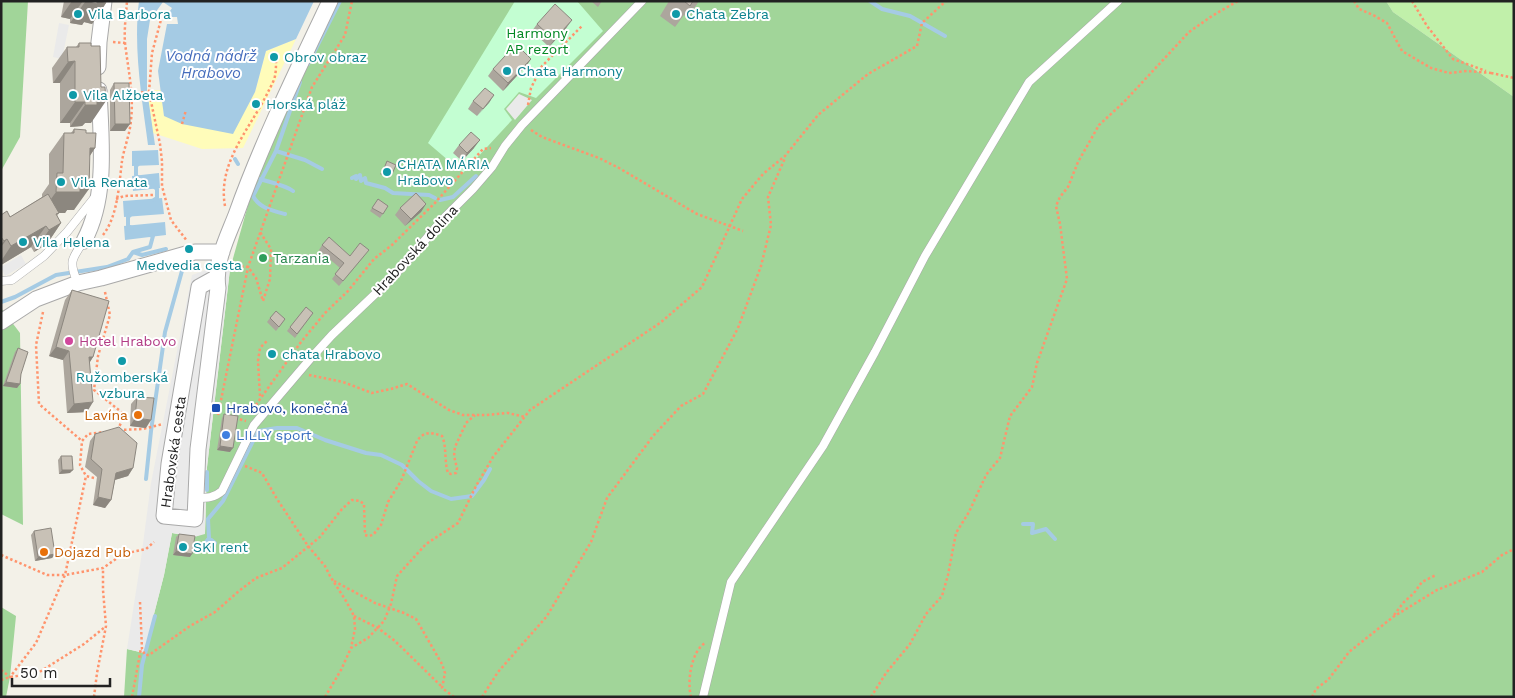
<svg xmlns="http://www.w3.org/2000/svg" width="1515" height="698" viewBox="0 0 1515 698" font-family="'Work Sans',sans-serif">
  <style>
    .grass { fill: #c1f0aa }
    .forest { fill: #a1d599 }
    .sand { fill: #fffcba }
    .park { fill: #c3fed2 }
    .parking { fill: #eaeaea }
    .water { fill: #a5cbe4 }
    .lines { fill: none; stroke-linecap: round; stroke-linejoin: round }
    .stream { stroke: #a5cbe4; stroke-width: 4 }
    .lane-casing { stroke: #a9a9a9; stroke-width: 9 }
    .street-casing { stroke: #a9a9a9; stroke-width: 17 }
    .path { stroke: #ff946d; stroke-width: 2.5; stroke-dasharray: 2.5 2.5; stroke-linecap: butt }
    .lane { stroke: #fff; stroke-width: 8 }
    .street { stroke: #fff; stroke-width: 15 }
    .wall { fill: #aca69d }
    .shaded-wall { fill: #8c877f }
    .building { fill: #c8c1b6; stroke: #8c877f }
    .culture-dot { fill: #0f9aa8; stroke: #fff; stroke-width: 2 }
    .leisure-dot { fill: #2e9e5b; stroke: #fff; stroke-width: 2 }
    .hotel-dot { fill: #d1479c; stroke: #fff; stroke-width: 2 }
    .transit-dot { fill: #1a4fb4; stroke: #fff; stroke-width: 2 }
    .food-dot { fill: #e8710a; stroke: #fff; stroke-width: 2 }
    .shop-dot { fill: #3f7fe0; stroke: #fff; stroke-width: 2 }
    .labels { text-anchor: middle; stroke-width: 4; stroke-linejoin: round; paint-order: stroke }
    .culture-label { font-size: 14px; fill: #0d838f; stroke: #fff; text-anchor: start }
    .park-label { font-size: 14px; fill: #028823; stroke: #fff }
    .street-label { font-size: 14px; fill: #222; stroke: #fff }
    .leisure-label { font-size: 14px; fill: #27864d; stroke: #fff; text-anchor: start }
    .hotel-label { font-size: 14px; fill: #b23c85; stroke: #fff; text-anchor: start }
    .transit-label { font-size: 14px; fill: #164399; stroke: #fff; text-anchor: start }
    .food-label { font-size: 14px; fill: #c56008; stroke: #fff; text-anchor: end }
    .shop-label { font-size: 14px; fill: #366cbe; stroke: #fff; text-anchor: start }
    .water-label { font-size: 15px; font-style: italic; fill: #446cbc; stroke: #fff }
  </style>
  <rect width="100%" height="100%" fill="#f3f1e8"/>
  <path class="grass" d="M1386,1H1514V97L1393,12Z"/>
  <path class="forest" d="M1,1H28L20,137L1,171Z
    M336,1H1386L1393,12L1514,97V697H124L127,649L144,653L164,575L172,533L194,537L205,533L207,467L230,269L254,184Z
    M1,308L20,333L23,525L1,514Z
    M1,607L16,616L10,677L6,697H1Z"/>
  <path class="sand" d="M296,39L243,148L202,149L153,133L147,90H161L164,116L255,92L266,51Z"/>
  <path class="park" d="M515,1H577L603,31L536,98L519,92L504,109L512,120L463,173L428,143Z"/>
  <path class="parking" d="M59,23L69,25L62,59L53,57Z
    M519,94L532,100L515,120L506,109Z
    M21,255L26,264L5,276L1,267Z
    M212,268L230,269L207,467L205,534L194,537L172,533L164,575L144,653L127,649L141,559L151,483L192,275Z"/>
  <path class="water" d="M139,1H314L296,39L266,51L255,92L233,134L182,124L164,116L158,71L167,24H178L177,17H166L172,8L163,2L150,20L147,39V90L155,145H148C142,99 133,48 139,1Z
    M158,150L159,165L132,166V151Z
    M159,173L160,188L133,191L132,176Z
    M162,198L164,214L124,217L123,201Z
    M165,222L166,235L125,240L124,226Z"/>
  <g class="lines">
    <path class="stream" d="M870,1L882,9L910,16L945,36
      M308,64L340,1
      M276,151L305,160L322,169
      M235,159L238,164
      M138,164L136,166V175L138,177
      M352,178L356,176V179L360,175L361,181L365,178L366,183L385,188L393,193L429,195L435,198
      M260,179C269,182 285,185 293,191
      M153,186L157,189V198L154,200
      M440,200L453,197L476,176
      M131,214L128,217V226L132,228
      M285,214C273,211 259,208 253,196L276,151L300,82
      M150,235L153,236L150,247L133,252L142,255L166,249
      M1,302L15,297L56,275L107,267L128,259L133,252
      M207,472V490
      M146,479L151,431L165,332L185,260
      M1023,524H1033L1032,533L1046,529L1055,539
      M215,543L209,538L208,519L223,501L258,431L277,428H297L325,440L366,453L381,455L402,465L418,481L431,491L451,499L472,496L484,480L490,469
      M204,545L209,538
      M139,697L142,665L155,616"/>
    <g class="lane-casing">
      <path id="lane" d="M1,281L12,280L44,256L67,232L95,197
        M78,283C68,262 72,258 84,241
        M197,498C207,498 214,498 222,491L254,425L311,358L332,335L392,278L446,216L473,189L492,167L505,146L522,125L642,1
        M703,697L731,582L823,446L875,352L925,256L1029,82L1118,1"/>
    </g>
    <g class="street-casing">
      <path id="street" d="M98,67L99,42L104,1
        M84,241C108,196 101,139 99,90
        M217,277L199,287L169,464L164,516L195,519L198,449L218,288C214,263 227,238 236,215C262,142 297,71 330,1
        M1,322L36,299L78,283L101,278L186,254L195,252H222"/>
    </g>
    <path class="path" d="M1354,1L1359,9L1373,15L1387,23L1402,51L1431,68L1449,73L1467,71L1491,73
      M1412,1L1427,26L1453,59L1486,71
      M162,16L152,53L149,92L160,144L162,161V186L171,220L187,241
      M113,42L125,43
      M1491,73L1514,78
      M131,93L149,92
      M528,105L531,88L542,66L583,25
      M182,124L186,110
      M531,130L542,137L599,158L619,168L697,214L743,231
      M116,199L124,196L153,195
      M225,206C217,162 251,128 269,90C271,86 274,81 275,76C276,71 276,66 276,61
      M103,235C118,216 119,184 122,161C124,148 130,134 131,120C134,94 128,69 125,43C124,29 126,15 127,1
      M231,265L248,267L256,278L263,301L270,279L271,249L260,232
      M105,292L110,315L98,356L94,390L125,415L118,429
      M43,312L36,345L39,404L82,441
      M309,375L343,382L372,393L391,389L407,384L449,410L463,415H486L508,413L525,417
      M260,396L258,361L260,348L268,340
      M253,409L301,342L325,313L348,291L374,259L392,245L434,204L483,149L491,148
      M218,415L248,267L312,87L345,35L352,1
      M235,418L246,421
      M119,430L143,429L163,424
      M245,466L262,473L277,499L308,546L325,566L330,576L346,601L354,616L355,629L351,648
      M94,478L86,476L80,465L82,441L88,434L104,432
      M1,555L47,575H65L103,568L123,554L146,549L154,542
      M334,581L375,603L404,613L416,619L442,664L445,673L442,688L454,697
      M140,602L142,649L145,655H149L190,626L215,612L239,591L256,578L282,568L320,537L342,509L352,500L360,501L364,504L365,535L368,536L373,535L381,525L388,502L401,481L417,441C424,431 431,432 442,436C447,447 444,461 448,473L451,474L456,473L457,468L454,456L455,447L466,423L475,415
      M1394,615L1404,602L1414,593L1422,582L1436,575
      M354,616L378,628L395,641L442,687
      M1,670L10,677L36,643L65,575L86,476
      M1,680L10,677L38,673L84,644L105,627
      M94,697L97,673L106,626L103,590V568
      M132,697L141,648
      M325,697L341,670L351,648L368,638L384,621L391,604L397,576L426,544L458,523L476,486L493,457L530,410L660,323L702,287L742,199L763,174L785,156L818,115L868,74L917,46L922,23L946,1
      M482,697L498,672L547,616L591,542L607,498L653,436L681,406L703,394L738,328L761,266L771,225L768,197L785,158
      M691,697C687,681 691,652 705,643
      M871,697L886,673L910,644L926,614L942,596L948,575L956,533L969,512L986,475L1000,458L1010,416L1032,387L1037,363L1067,279L1060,224L1056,206L1060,197L1068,187L1078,162L1099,125L1124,102L1189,32L1212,16L1238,1
      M1312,697L1316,689L1328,680L1349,652L1393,617L1437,590L1482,572L1502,555L1514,549"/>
    <use href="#lane" class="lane"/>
    <use href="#street" class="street"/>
  </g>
  <path class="wall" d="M64,1H107L106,3L92,24L84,22L82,25L70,23V19L61,17Z
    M591,1H602L598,7Z
    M669,1H699L688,18L684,15L675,27L660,16Z
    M537,24L567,27L549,47L532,31Z
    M79,43L91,123H85L82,126L70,127V123H60V83H53L52,68L67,47H76Z
    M531,59L526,66L503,91L488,76L493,69Z
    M114,83L125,131H110V90Z
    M494,95L477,116L468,109L473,101Z
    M74,129L86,133L95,148L89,157L74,210H67L65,213H59L57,216L61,223L47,244L34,252L31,247L1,265V215L10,217L42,197V194L49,184V154L64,133H71Z
    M459,145L474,148L462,161L453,153Z
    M378,199L388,206L380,218L370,211Z
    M426,204L421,212L405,226L395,215L400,208Z
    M322,245L350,256L365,255L339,286L332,279L340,268L319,250Z
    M72,290L93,357L89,363L87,412L67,413L63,360L49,356L65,300Z
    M313,313L295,338L287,331L290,327Z
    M270,318L285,319L276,331L267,322Z
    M18,348L21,374L20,384L17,388L3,386L15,352Z
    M137,397L146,428L130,426L131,404Z
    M224,414L230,452L217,450L222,418Z
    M95,434L133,468L128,476L115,480L111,500L105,508L93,505L97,477L85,467L90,441Z
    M61,456L70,473L59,474L58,460Z
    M34,531L55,554L52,558L35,561L31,535Z
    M179,534L190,557L173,555L176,537Z"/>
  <path class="shaded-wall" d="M72,1H83L70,19L61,17Z
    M99,1L106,3L92,24L84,22L82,25L70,23L85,2Z
    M572,20L567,27L549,47L554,40Z
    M531,59L526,66L503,91L508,83Z
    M75,61L60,83H53L68,62Z
    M494,95L489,103L477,116L483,109Z
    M106,101L91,123H85L82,126L70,127L85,105L97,102Z
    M75,102H85L70,123H60Z
    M115,124H130L125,131H110Z
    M480,140L474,148L462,161L467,153Z
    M90,148H95L81,169Z
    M383,171L392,174L389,178L380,174Z
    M80,188L89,189L74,210H67L65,213H41L56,192Z
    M426,204L421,212L405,226L411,219Z
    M61,223L47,244L34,252L49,230Z
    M46,226L31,247L1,265V261L11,246Z
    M7,239L1,247V244L4,241Z
    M56,347L69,351L63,360L49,356Z
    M89,357H93L87,367Z
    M6,382L20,384L17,388L3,386Z
    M93,402L87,412L67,413L74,404Z
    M135,418L151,420L146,428L130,426Z
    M220,446L233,448L230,452L217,450Z
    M133,468L128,476L111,481L116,473Z
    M62,470H73L70,473L59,474Z
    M98,497L111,500L105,508L93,505Z
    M176,551L192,554L190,557L173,555Z
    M55,554L52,558L35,561L38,557Z"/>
  <path class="building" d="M85,1H97V4Z
    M684,1H693L690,6Z
    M555,4L572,20L554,40L537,24Z
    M79,43H91V46H100L101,87H105L106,101L97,102V105H85V102H75V61L68,62L67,47H79Z
    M516,44L531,59L508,83L493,69Z
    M114,83H129L130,124H115Z
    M485,88L494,95L483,109L473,101Z
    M74,129L86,130V133H96L95,148H90L89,189L80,188V192H56L57,173H63L64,133H74Z
    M471,132L480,140L467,153L459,145Z
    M387,161L396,165L392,174L383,171Z
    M416,193L426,204L411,219L400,208Z
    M48,194L59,213L56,214L61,223L49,230L46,226L11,246L7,239L4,241L1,237V215L7,211L10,217Z
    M378,199L388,206L383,214L372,208Z
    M329,237L350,256L360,243L369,250L343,281L335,274L344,263L322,245Z
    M72,290L109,301L93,357H89L93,402L74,404L69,351L56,347Z
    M306,307L313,313L297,334L290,327Z
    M276,311L285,319L279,327L270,318Z
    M18,348L28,352L21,374L20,384L6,382Z
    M137,397L154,398L151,420L135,418Z
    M224,414L238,416L233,448L220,446Z
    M119,427L137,443L133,468L116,473L111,500L98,497L102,469L91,459L95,434Z
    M61,456H72L73,470H62Z
    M51,528L55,554L38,557L34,531Z
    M179,534L195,536L192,554L176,551Z"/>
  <g class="culture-dot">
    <circle cx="78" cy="14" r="5"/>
    <circle cx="676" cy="14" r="5"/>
    <circle cx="274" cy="57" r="5"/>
    <circle cx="507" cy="71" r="5"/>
    <circle cx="73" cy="95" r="5"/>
    <circle cx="256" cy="104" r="5"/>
    <circle cx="387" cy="172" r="5"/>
    <circle cx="61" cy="182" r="5"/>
    <circle cx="23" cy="242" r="5"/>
    <circle cx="189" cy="249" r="5"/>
    <circle cx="272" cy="354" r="5"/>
    <circle cx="122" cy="361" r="5"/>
    <circle cx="183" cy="547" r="5"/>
  </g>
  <circle class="leisure-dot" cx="263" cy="258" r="5"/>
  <circle class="hotel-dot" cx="69" cy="341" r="5"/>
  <rect class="transit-dot" x="211" y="403" width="10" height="10" rx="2.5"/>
  <g class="food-dot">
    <circle cx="138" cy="415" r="5"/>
    <circle cx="44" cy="552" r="5"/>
  </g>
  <circle class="shop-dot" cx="226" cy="435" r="5"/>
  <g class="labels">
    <g class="culture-label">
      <text x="88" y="19">Vila Barbora</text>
      <text x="686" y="19">Chata Zebra</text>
      <text x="284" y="62">Obrov obraz</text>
      <text x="517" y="76">Chata Harmony</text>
      <text x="83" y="100">Vila Alžbeta</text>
      <text x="266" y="109">Horská pláž</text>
      <text x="397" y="169">CHATA MÁRIA<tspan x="397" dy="16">Hrabovo</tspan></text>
      <text x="71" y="187">Vila Renata</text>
      <text x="33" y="247">Vila Helena</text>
      <text x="189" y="270" text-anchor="middle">Medvedia cesta</text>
      <text x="282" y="359">chata Hrabovo</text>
      <text x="122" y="382" text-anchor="middle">Ružomberská<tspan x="122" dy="16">vzbura</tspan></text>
      <text x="193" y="552">SKI rent</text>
    </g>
    <g class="park-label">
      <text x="537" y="38">Harmony<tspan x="537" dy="16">AP rezort</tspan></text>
    </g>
    <g class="street-label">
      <text transform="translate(415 250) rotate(-47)" y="5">Hrabovská dolina</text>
      <text transform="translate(173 452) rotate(-82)" y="5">Hrabovská cesta</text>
    </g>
    <g class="leisure-label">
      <text x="273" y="263">Tarzania</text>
    </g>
    <g class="hotel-label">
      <text x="79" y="346">Hotel Hrabovo</text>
    </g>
    <g class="transit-label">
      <text x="226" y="413">Hrabovo, konečná</text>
    </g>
    <g class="food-label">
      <text x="128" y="420">Lavína</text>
      <text x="54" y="557" text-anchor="start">Dojazd Pub</text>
    </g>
    <g class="shop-label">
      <text x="236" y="440">LILLY sport</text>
    </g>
    <g class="water-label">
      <text x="211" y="61">Vodná nádrž<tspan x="211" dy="17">Hrabovo</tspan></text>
    </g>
  </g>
  <rect width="1515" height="698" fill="none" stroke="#222222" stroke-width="5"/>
  <path d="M12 678v8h98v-8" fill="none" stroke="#222222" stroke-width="2.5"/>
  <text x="20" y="678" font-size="15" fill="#222222" stroke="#ffffff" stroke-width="4" paint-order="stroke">50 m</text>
</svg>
